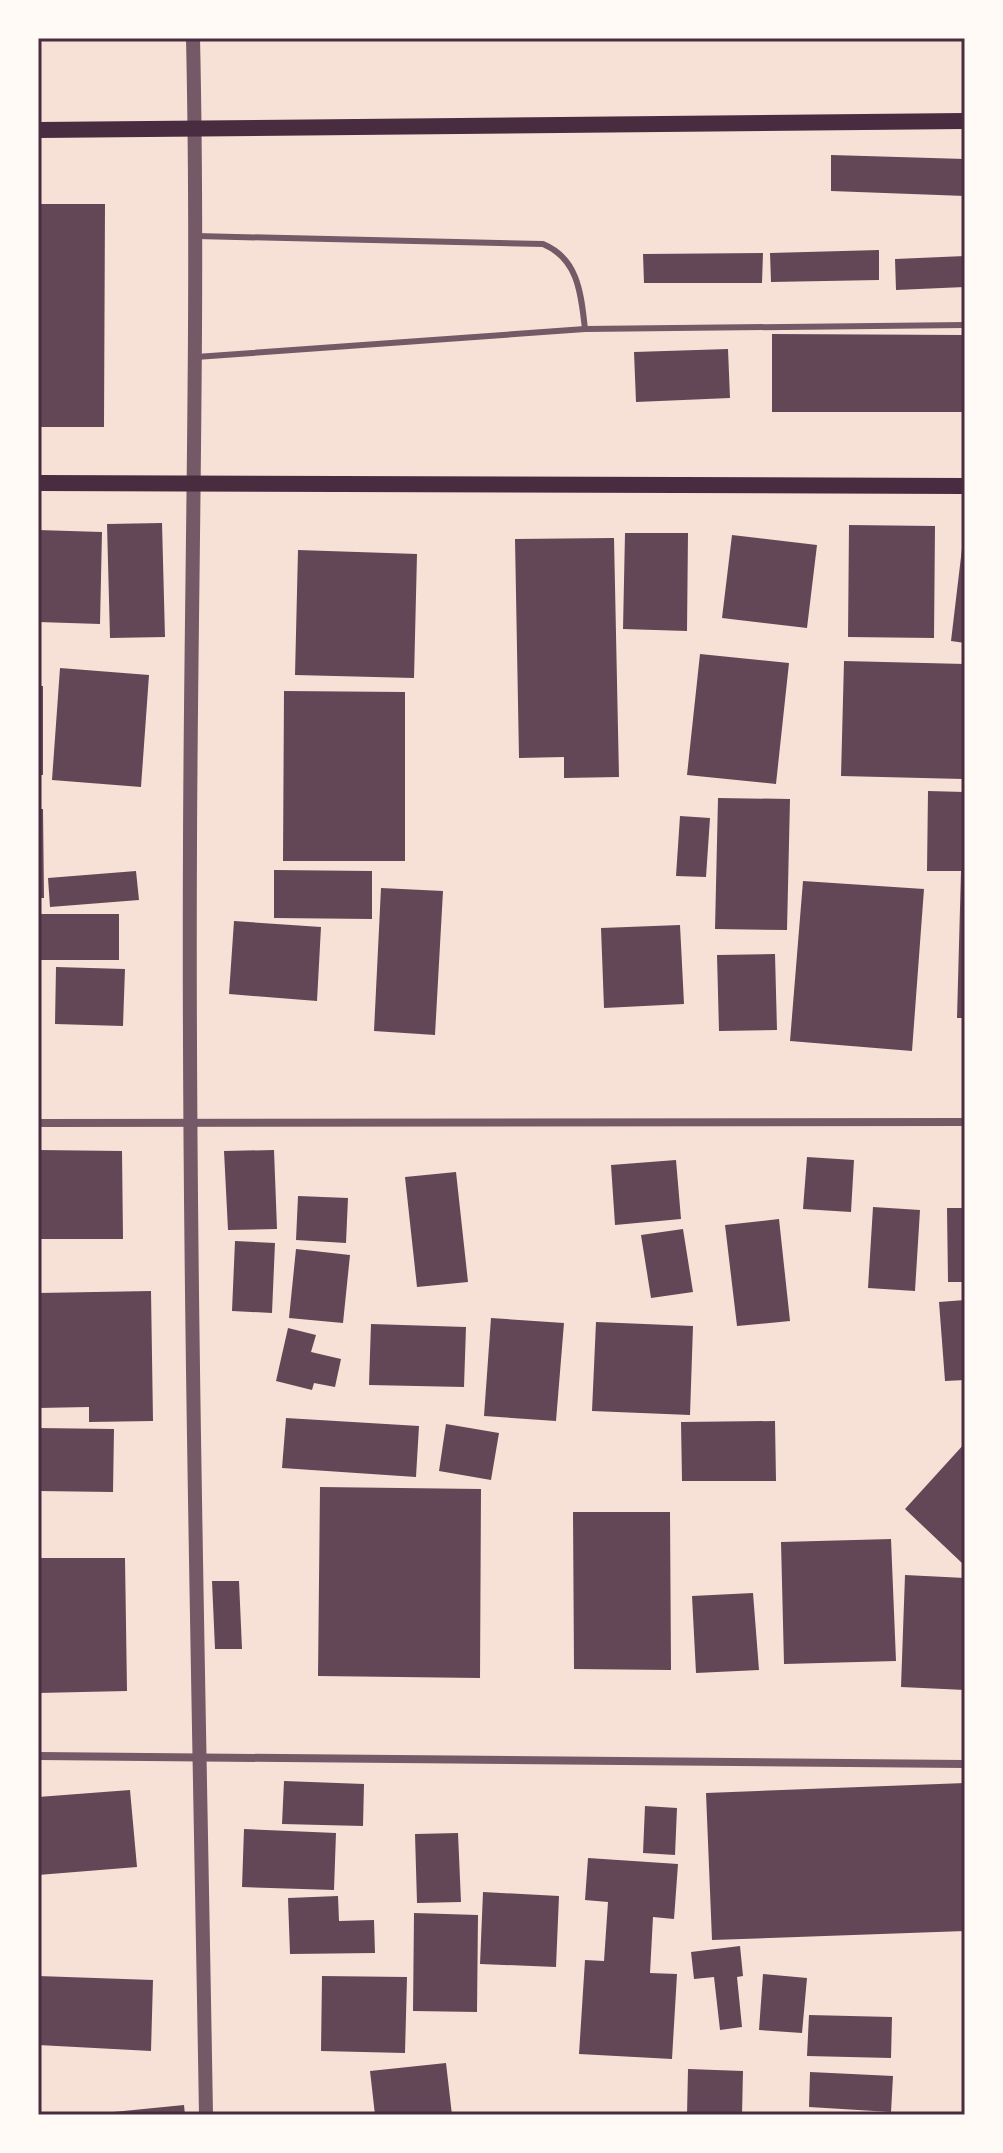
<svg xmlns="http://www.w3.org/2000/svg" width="1003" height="2153" viewBox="0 0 1003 2153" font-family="Ubuntu,sans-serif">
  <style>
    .building { fill: #644757 }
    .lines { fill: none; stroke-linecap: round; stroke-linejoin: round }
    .service { stroke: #755966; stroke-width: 6 }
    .minor { stroke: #755966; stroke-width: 8 }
    .tertiary { stroke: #755966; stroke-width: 14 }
    .secondary { stroke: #4a2c40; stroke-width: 16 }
    .neatline { fill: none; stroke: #4a2c40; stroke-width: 3 }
  </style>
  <rect width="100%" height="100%" fill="#f7e1d7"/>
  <path class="building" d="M831,155L965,159V196L831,191Z
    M38,204H105L104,427H38Z
    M879,250V280L771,282L770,253Z
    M763,253L762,283H644L643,254Z
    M965,256V287L896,290L895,259Z
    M772,334L965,335V412H772Z
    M728,349L730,398L636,402L634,352Z
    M162,523L165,637L110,638L107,524Z
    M849,525L935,526L934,638L848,637Z
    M38,530L102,532L100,624L38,622Z
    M625,533H688L687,631L623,629Z
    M732,535L817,545L807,628L722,618Z
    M614,538L619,777L564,778V757L519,758L515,539Z
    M963,540H965V643L951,641Z
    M298,550L417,554L414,678L295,675Z
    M700,654L789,663L776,784L687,775Z
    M844,661L965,664L963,779L841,776Z
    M60,668L149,675L141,787L52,780Z
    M38,686H43V775H38Z
    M284,691L405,692V861H283Z
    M928,791L965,792V1018H957L961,871H927Z
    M718,798L790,799L787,930L715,929Z
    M38,809H43L44,898H38Z
    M680,816L710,818L706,877L676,876Z
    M274,870L372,871V919L274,918Z
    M136,871L139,900L50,907L48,878Z
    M803,881L924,889L912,1051L790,1041Z
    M381,888L443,891L435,1035L374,1031Z
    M38,914H119V960H38Z
    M234,921L321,927L317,1001L229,994Z
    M680,925L684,1004L604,1008L601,928Z
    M775,954L777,1030L719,1031L717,955Z
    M56,967L125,969L123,1026L55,1024Z
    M38,1150L122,1151L123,1239H38Z
    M274,1150L277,1229L228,1230L224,1151Z
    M807,1157L854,1160L851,1212L803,1209Z
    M676,1160L681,1219L615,1225L611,1165Z
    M456,1172L468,1282L417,1287L405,1177Z
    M298,1196L348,1198L346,1243L296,1240Z
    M873,1207L920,1210L915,1291L868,1288Z
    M947,1208H965V1282H948Z
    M779,1219L790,1321L737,1326L725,1225Z
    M683,1229L693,1292L651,1298L641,1235Z
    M235,1241L275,1243L272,1313L232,1311Z
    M296,1249L350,1255L343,1323L289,1318Z
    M151,1291L153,1421L89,1422V1407L38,1408V1293Z
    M965,1300V1380L945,1381L939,1302Z
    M491,1318L564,1323L556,1421L484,1416Z
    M596,1322L693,1326L690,1415L592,1411Z
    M371,1324L466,1327L464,1387L369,1385Z
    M288,1328L316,1335L311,1352L341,1359L335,1387L314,1383L312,1390L276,1381Z
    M286,1418L419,1426L416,1477L282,1468Z
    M775,1421L776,1481H682L681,1422Z
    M446,1424L499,1433L491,1480L439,1471Z
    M38,1428L114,1429L113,1492L38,1491Z
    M965,1443V1562L963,1564L905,1509Z
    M320,1487L481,1489L480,1678L318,1676Z
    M573,1512H670L671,1670L574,1669Z
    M891,1539L896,1661L784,1664L781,1542Z
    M38,1558H125L127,1691L38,1693Z
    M905,1575L965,1578V1690L901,1687Z
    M212,1581H239L242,1649H215Z
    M753,1593L759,1670L696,1673L692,1596Z
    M284,1781L364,1784L363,1826L282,1824Z
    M965,1783V1931L712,1940L706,1793Z
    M130,1790L137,1867L38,1875V1797Z
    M645,1806L677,1808L675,1855L643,1853Z
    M244,1829L336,1833L334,1890L242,1887Z
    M458,1833L461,1902L417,1903L415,1834Z
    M588,1858L678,1864L674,1919L653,1917L650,1973L677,1974L672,2059L579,2054L585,1960L604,1961L608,1902L585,1900Z
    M483,1892L559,1896L556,1967L480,1964Z
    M338,1896L339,1921L374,1920L375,1953L290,1954L288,1898Z
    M414,1913L478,1915L477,2012L413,2011Z
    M740,1946L743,1976L737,1977L742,2027L720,2030L714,1977L694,1979L691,1952Z
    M763,1974L807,1978L802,2033L759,2030Z
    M38,1976L153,1980L151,2051L38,2045Z
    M322,1976L407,1977L405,2053L321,2051Z
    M809,2015L892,2017L891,2058L807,2056Z
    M446,2063L452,2115H375L370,2071Z
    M688,2069L743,2071L742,2115H687Z
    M810,2072L893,2076L891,2112L809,2107Z
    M184,2105L185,2115H103V2113Z"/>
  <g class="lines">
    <path class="service" d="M196,236L543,244C579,259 581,295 585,329
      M196,357L585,329L965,325"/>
    <path class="minor" d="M38,1123L965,1122
      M38,1756L965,1764"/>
    <path class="tertiary" d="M193,38C199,306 191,574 190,842C188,1266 199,1691 206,2115"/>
    <path class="secondary" d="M38,130L965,121
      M38,483L965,486"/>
  </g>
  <rect width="1003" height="2153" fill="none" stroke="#fffaf5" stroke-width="80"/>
  <rect x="40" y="40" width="923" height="2073" class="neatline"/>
</svg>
